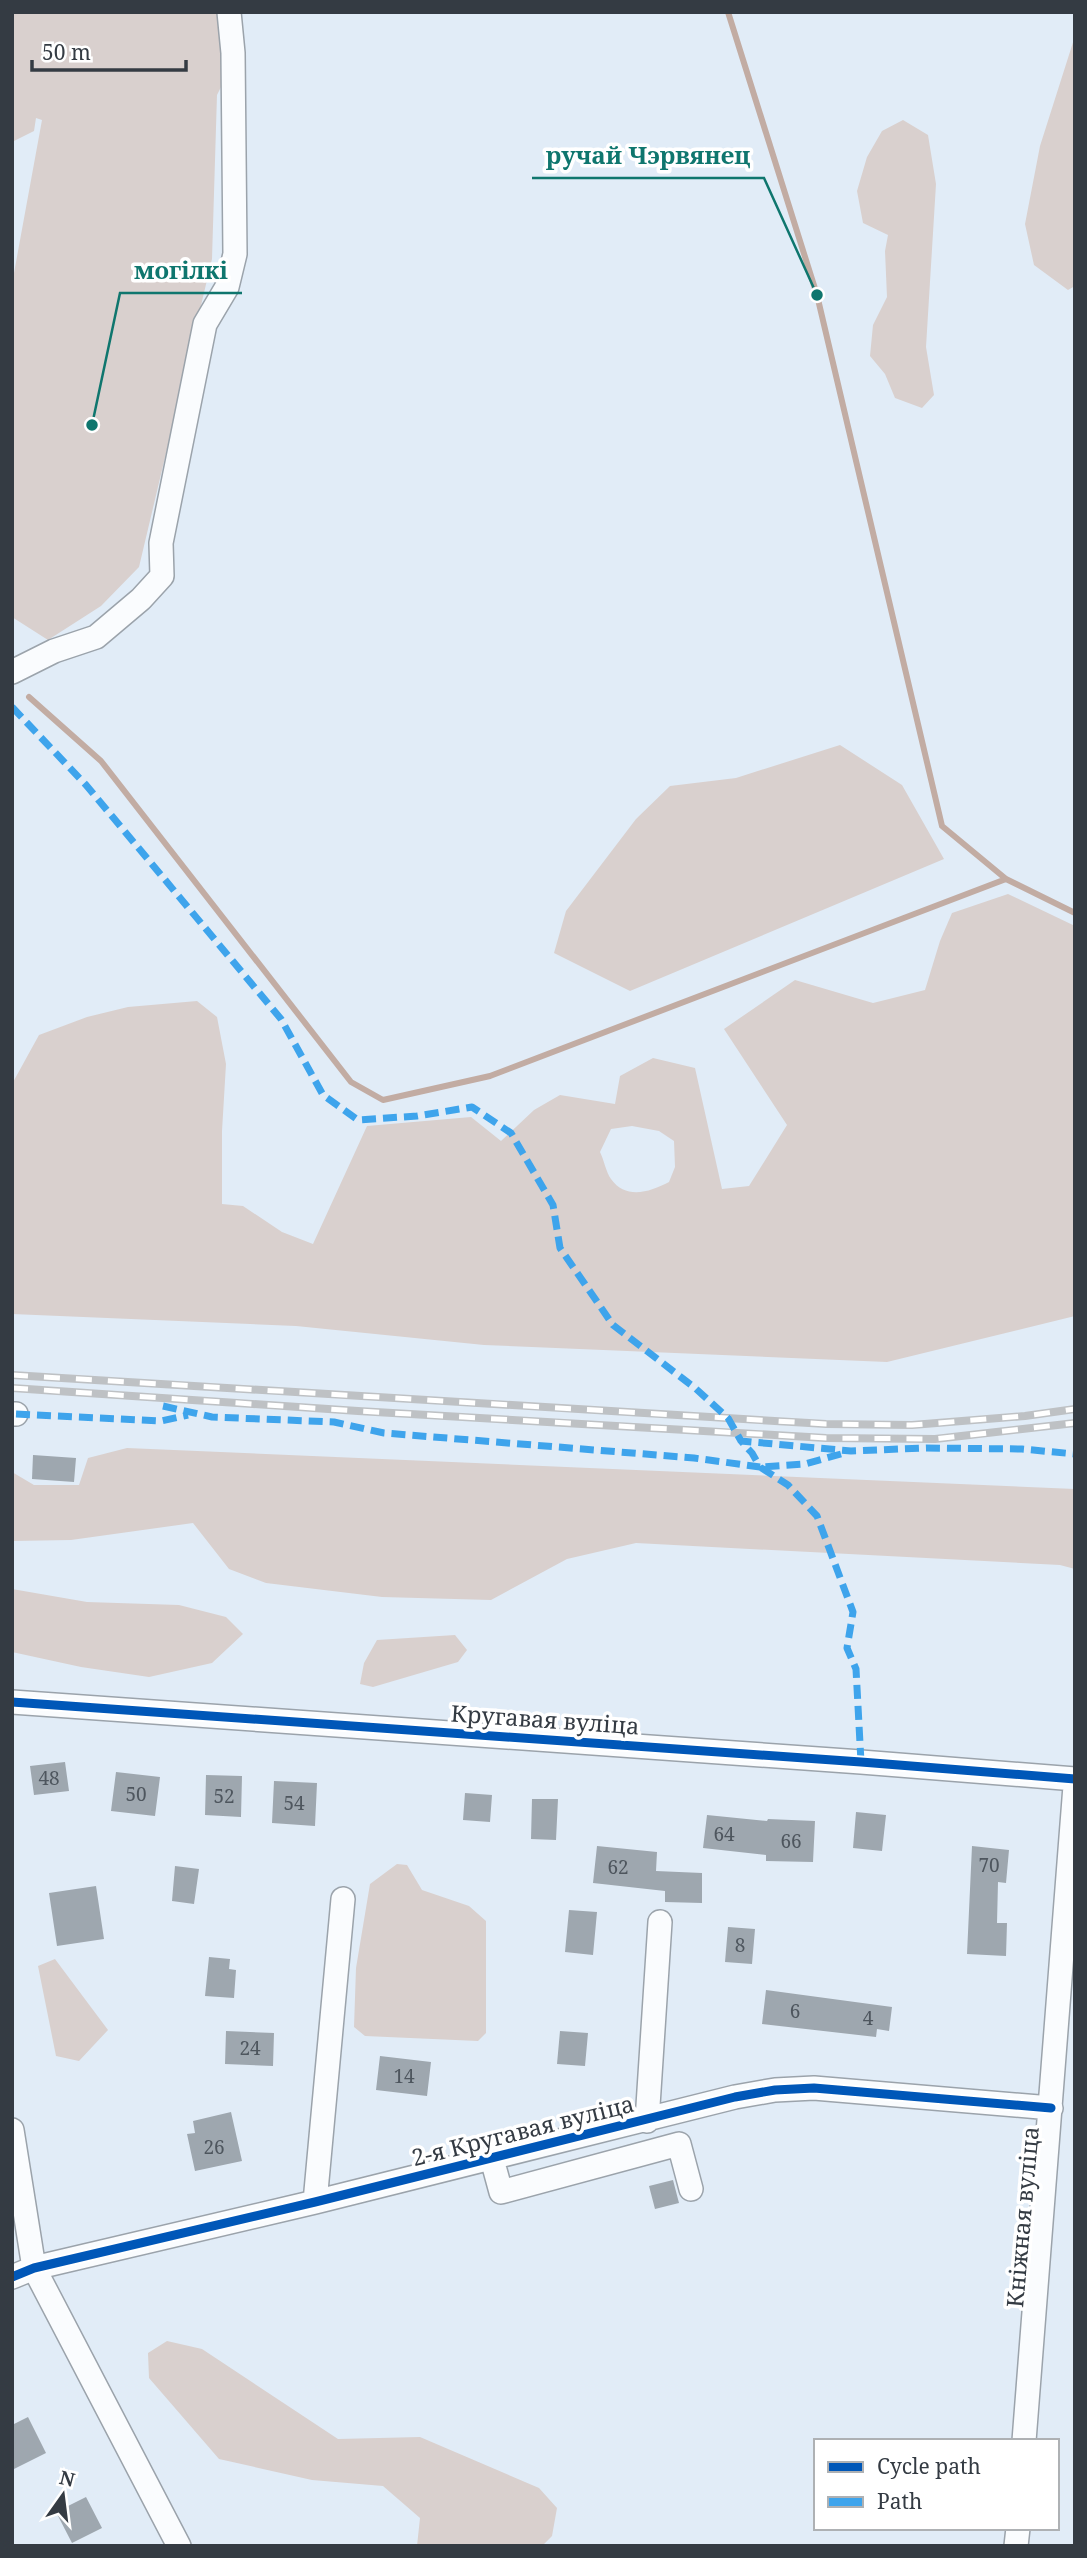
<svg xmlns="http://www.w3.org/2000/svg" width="1087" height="2558" viewBox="0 0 1087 2558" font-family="'Noto Serif',serif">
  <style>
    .green { fill: #d9d0ce; fill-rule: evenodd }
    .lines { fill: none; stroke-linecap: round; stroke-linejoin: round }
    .stream { stroke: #c2aca3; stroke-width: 6 }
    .building { fill: #9ea7af }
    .minor-casing { stroke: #9ba3ab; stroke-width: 26 }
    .minor { stroke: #fafcfe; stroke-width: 23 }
    .rail-casing { stroke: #bec1c4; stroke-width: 8 }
    .rail { stroke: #fff; stroke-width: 5; stroke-dasharray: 16; stroke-linecap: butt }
    .quiet { stroke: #3ea4ec; stroke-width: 7; stroke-dasharray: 14 7; stroke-linecap: butt }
    .cycleway-casing { stroke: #fff; stroke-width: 13 }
    .cycleway { stroke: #0057b8; stroke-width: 9 }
    .labels { text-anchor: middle; stroke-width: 7; stroke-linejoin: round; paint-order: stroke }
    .number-label { font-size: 19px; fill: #4e565e }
    .street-label { font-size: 23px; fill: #343b43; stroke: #fff }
    .leader { fill: none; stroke: #0f766e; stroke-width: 2.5 }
    .callout-dot { fill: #0f766e; stroke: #fff; stroke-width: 2.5 }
    .callout-label { font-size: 24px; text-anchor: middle; font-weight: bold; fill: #0f766e; stroke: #fff; stroke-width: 7; stroke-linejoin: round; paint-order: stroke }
  </style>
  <rect width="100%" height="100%" fill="#e1ecf7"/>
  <path class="green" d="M12,12H222L228,73L217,95L212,259L139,567L101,606L48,640L12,617V284L42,120L36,118L34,131L12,142Z
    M1075,36V286L1068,290L1034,265L1025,224L1040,146Z
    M903,120L928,135L936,184L926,347L934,395L922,408L895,398L885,374L870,356L873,325L887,297L885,251L888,235L863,223L857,191L867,157L882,131Z
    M840,745L902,785L944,859L630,991L554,953L566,911L636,819L670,786L736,778Z
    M1008,894L1075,926V1316L887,1362L484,1345L296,1326L12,1314V1084L39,1035L87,1017L128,1007L197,1001L217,1017L226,1064L222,1131V1204L243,1206L282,1232L313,1244L367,1126L471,1117L501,1141L534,1110L560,1095L615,1104L620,1076L653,1058L695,1068L722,1189L749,1186L787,1125L724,1029L795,980L873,1003L925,990L940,941L952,913ZM632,1126L659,1131L674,1141L675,1167L669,1182C650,1192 626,1200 611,1179C606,1172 604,1160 600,1152L611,1129Z
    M127,1448L1075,1489V1569L1060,1565L636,1543L567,1559L491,1600L382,1597L266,1583L229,1569L193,1523L71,1540L12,1541V1472L34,1485H79L88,1458Z
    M12,1589L87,1602L179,1605L226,1617L243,1634L212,1663L149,1677L81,1667L12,1652Z
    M455,1635L467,1650L458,1662L373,1687L360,1684L364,1663L377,1640Z
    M397,1864L407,1865L422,1890L469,1906L486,1921V2033L478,2041L365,2036L354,2027L356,1968L370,1884Z
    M55,1959L108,2030L79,2061L56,2056L38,1966Z
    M167,2341L202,2349L338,2439L420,2437L539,2488L557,2508L552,2536L542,2546H417L420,2518L383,2486L312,2480L219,2459L149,2378L148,2353Z"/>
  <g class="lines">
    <path class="stream" d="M728,12L817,295L942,826L1006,879L1075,913
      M29,697L101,761L351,1082L383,1100L490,1076L1006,879"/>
  </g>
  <path class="building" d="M33,1455L76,1458L74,1482L32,1479Z
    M65,1762L69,1791L34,1795L30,1766Z
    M116,1772L160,1777L155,1816L111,1811Z
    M206,1775L242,1776L241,1817L205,1815Z
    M274,1781L317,1783L315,1826L272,1823Z
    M465,1793L492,1795L490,1822L463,1820Z
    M532,1799H558L556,1840L531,1839Z
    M856,1812L886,1815L882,1851L853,1848Z
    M707,1815L767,1821L768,1819L815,1821L813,1862L766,1861V1855L703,1848Z
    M597,1846L657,1852L656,1871L702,1873V1903L665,1902V1891L593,1883Z
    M972,1846L1009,1850L1006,1883L998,1882L997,1923H1007L1006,1956L967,1954Z
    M175,1866L199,1869L194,1904L172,1901Z
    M96,1886L104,1939L57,1946L49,1893Z
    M569,1910L597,1912L593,1955L565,1952Z
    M728,1927L755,1929L752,1964L725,1962Z
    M209,1957L230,1959L229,1969L236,1970L234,1998L205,1996Z
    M766,1990L892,2007L889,2031L877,2029L876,2037L762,2024Z
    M226,2031L274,2033L273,2066L225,2064Z
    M560,2031L588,2033L585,2066L557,2064Z
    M380,2056L431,2062L427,2096L376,2090Z
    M231,2112L242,2161L195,2171L187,2134L195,2133L193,2121Z
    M673,2180L679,2203L655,2209L649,2186Z
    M28,2417L46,2453L12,2470V2425Z
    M86,2497L102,2528L72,2543L56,2512Z"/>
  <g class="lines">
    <g class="minor-casing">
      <path id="minor" d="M12,672L54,651L96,637L141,599L162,576L161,543L205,324L227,287L235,254L233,53L229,12
        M12,1414H16
        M12,1702L861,1762L1075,1779
        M647,2121L660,1922
        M12,2130L34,2268L179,2546
        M492,2159L501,2192L679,2144L691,2189
        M315,2202L343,1899
        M12,2277L34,2268L315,2202L735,2097L775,2090L814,2088L1051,2108
        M1024,2441L1075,1786
        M1016,2546L1018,2528"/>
    </g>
    <use href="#minor" class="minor"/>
    <g class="rail-casing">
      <path id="rail" d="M12,1375L826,1424L912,1425L1025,1416L1075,1409
        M12,1388L358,1411L826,1438L935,1439L1075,1423"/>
    </g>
    <use href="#rail" class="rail"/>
    <path class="quiet" d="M12,707L86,785L281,1019L323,1095L358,1120L417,1116L472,1107L511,1133L553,1205L560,1248L613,1325L695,1388L728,1418L741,1441
      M163,1406L212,1417L334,1422L384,1433L694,1458L760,1467L752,1453L741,1441L851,1451L926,1448L1022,1449L1075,1454
      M16,1414L161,1421L188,1415
      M841,1454L805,1464L760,1467L788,1485L817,1516L853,1612L847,1648L856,1669L861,1762"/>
    <g class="cycleway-casing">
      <path id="cycleway" d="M12,1702L861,1762L1075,1779
        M12,2277L34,2268L315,2202L735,2097L775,2090L814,2088L1051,2108"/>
    </g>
    <use href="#cycleway" class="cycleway"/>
  </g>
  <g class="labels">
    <g class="number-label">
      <text x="49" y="1785">48</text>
      <text x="136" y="1801">50</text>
      <text x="224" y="1803">52</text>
      <text x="294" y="1810">54</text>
      <text x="724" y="1841">64</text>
      <text x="791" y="1848">66</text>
      <text x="989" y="1872">70</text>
      <text x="618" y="1874">62</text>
      <text x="740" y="1952">8</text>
      <text x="795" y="2018">6</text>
      <text x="868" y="2025">4</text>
      <text x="250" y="2055">24</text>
      <text x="404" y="2083">14</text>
      <text x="214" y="2154">26</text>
    </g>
    <g class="street-label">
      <text transform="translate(545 1720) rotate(4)" y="8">Кругавая вуліца</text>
      <text transform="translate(523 2131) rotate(-14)" y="8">2-я Кругавая вуліца</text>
      <text transform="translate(1023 2217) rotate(-85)" y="8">Кніжная вуліца</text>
    </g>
  </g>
  <path class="leader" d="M817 295L764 178H532M92 425L120 293H242"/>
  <g class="callout-dot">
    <circle cx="817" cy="295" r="7"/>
    <circle cx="92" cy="425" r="7"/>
  </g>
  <g class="callout-label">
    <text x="648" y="164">ручай Чэрвянец</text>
    <text x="181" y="279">могілкі</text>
  </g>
  <rect width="1087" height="2558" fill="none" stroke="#343b43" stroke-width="28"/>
  <rect x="814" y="2439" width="245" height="91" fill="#ffffff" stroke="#aeb1b4" stroke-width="2"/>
  <rect x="828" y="2462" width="35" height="10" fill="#0057b8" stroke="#aeb1b4" stroke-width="2"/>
  <text x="877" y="2474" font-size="21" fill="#343b43">Cycle path</text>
  <rect x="828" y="2497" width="35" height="10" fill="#3ea4ec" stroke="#aeb1b4" stroke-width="2"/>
  <text x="877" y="2509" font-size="21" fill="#343b43">Path</text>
  <g transform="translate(63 2495) rotate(14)" stroke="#ffffff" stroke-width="5" paint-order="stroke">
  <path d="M0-5L12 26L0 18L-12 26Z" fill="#343b43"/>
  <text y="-10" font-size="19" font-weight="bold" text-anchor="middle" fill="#343b43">N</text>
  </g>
  <path d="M32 60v10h154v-10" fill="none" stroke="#343b43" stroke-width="3.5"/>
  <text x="42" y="60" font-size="21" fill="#343b43" stroke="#ffffff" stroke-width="5" paint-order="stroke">50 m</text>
</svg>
